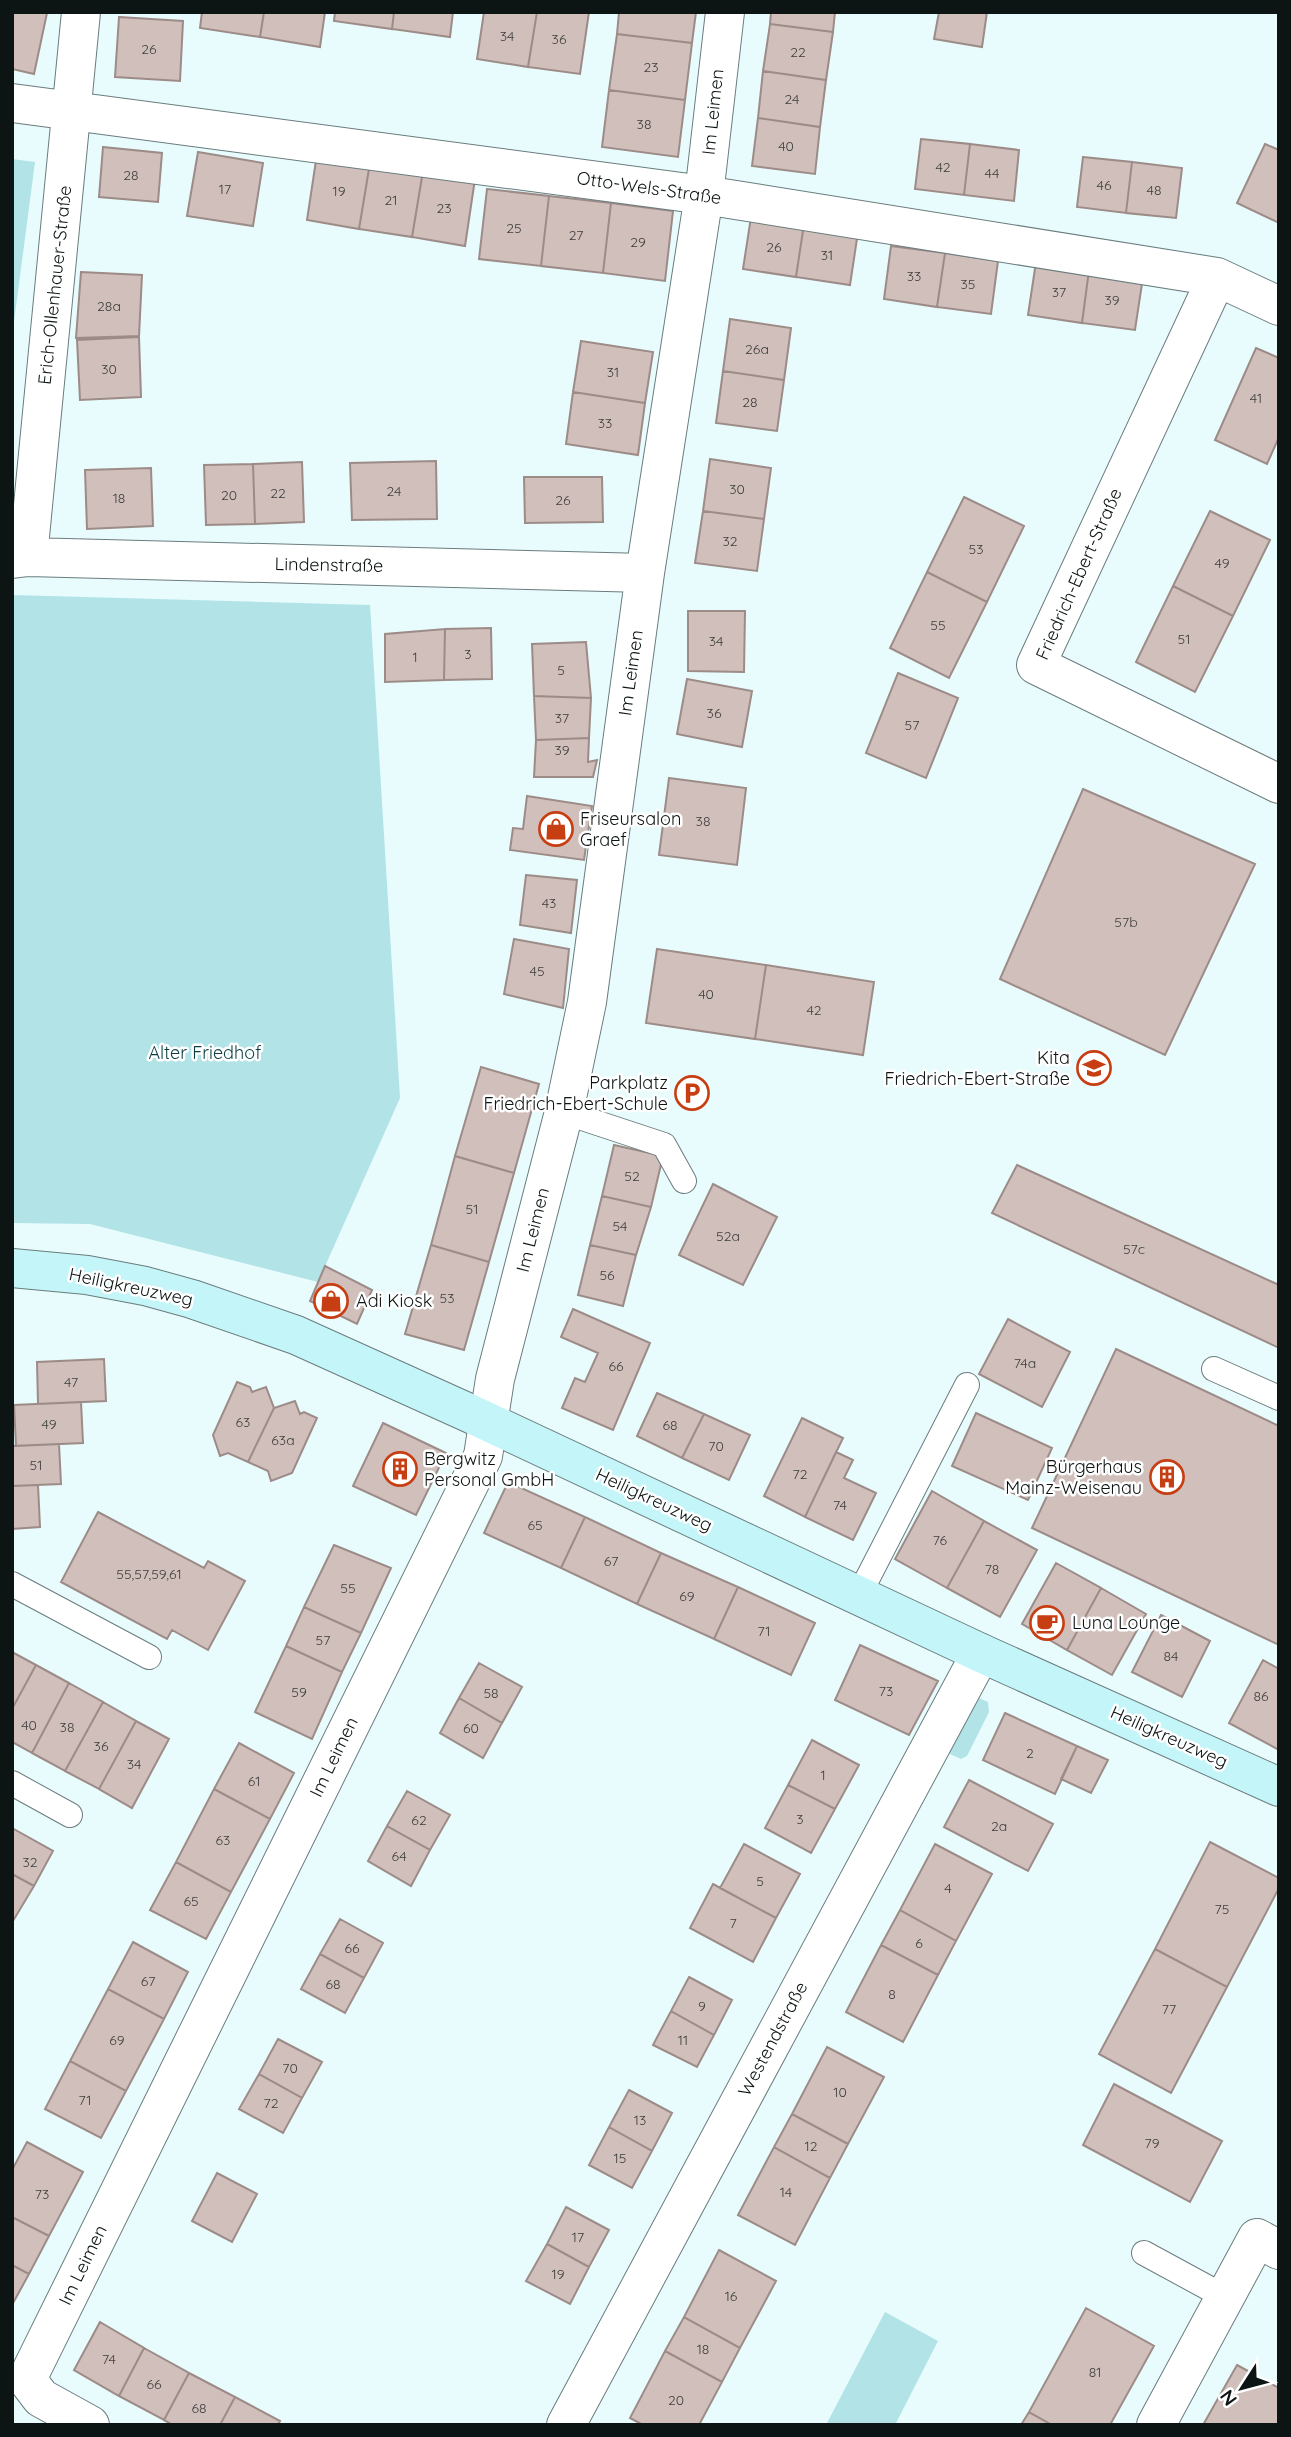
<svg xmlns="http://www.w3.org/2000/svg" width="1291" height="2437" viewBox="0 0 1291 2437" font-family="Quicksand,sans-serif">
  <style>
    .green { fill: #b1e3e7 }
    .building { fill: #d0bfba; stroke: #9c8b87; stroke-width: 2 }
    .lines { fill: none; stroke-linecap: round; stroke-linejoin: round }
    .lane-casing { stroke: #6a7c7e; stroke-width: 26 }
    .street-casing { stroke: #6a7c7e; stroke-width: 40 }
    .secondary-casing { stroke: #6a7c7e; stroke-width: 40 }
    .lane { stroke: #fff; stroke-width: 24 }
    .street { stroke: #fff; stroke-width: 38 }
    .secondary { stroke: #c4f6f9; stroke-width: 38 }
    .labels { text-anchor: middle; stroke-width: 5; stroke-linejoin: round; paint-order: stroke }
    .number-label { font-size: 14px; fill: #3e3f3e }
    .street-label { font-size: 18px; fill: #0d1414; stroke: #fff }
    .poi-label { font-size: 18px; fill: #0d1414; stroke: #fff; text-anchor: start }
    .park-label { font-size: 18px; fill: #0a3e42; stroke: #fff }
  </style>
  <rect width="100%" height="100%" fill="#e8fcfd"/>
  <path class="green" d="M12,159L35,162L12,337Z
    M12,595L370,605L400,1098L318,1282L90,1224L12,1223Z
    M979,1698L988,1702L989,1712L967,1756L961,1759L950,1754L949,1747L972,1703Z
    M885,2312L938,2341L895,2425H826Z"/>
  <path class="building" d="M12,12L47,13L34,74L12,69Z
    M202,12H264L260,37L200,28Z
    M264,12H325L320,47L260,37Z
    M335,12H394L392,29L334,21Z
    M394,12H453L450,37L392,29Z
    M484,12H537L528,67L477,59Z
    M537,12H589L580,74L528,67Z
    M619,12H696L692,43L617,34Z
    M771,12H835L833,32L770,24Z
    M939,12H987L982,47L934,39Z
    M119,17L183,21L180,81L115,77Z
    M770,24L833,32L826,80L763,71Z
    M617,34L692,43L685,100L609,90Z
    M763,71L826,80L820,127L758,118Z
    M609,90L685,100L678,157L602,147Z
    M758,118L820,127L815,174L752,166Z
    M921,139L970,144L964,195L915,189Z
    M970,144L1019,150L1014,201L964,195Z
    M1265,144L1279,150V223L1237,203Z
    M103,147L162,153L158,202L99,197Z
    M198,152L263,163L253,226L187,216Z
    M317,154L370,163L359,229L307,220Z
    M1083,157L1132,162L1126,213L1077,207Z
    M1132,162L1182,168L1176,218L1126,213Z
    M370,163L423,171L412,237L359,229Z
    M423,171L475,179L465,246L412,237Z
    M487,189L549,196L541,266L479,259Z
    M549,196L611,203L603,273L541,266Z
    M611,203L673,211L665,281L603,273Z
    M751,217L804,224L796,277L743,269Z
    M804,224L858,232L850,285L796,277Z
    M891,246L945,253L937,307L884,299Z
    M945,253L998,261L991,314L937,307Z
    M1036,262L1089,270L1082,323L1028,315Z
    M1089,270L1143,277L1135,330L1082,323Z
    M81,272L142,275L139,336L76,338Z
    M730,319L791,328L784,380L723,371Z
    M139,337L141,397L80,400L77,340Z
    M581,341L653,352L645,403L573,392Z
    M1256,348L1279,358V437L1267,464L1215,440Z
    M723,371L784,380L777,431L716,423Z
    M573,392L645,403L638,455L566,444Z
    M710,459L771,468L764,519L703,511Z
    M436,461L437,519L352,520L350,463Z
    M302,462L304,522L255,524L253,464Z
    M253,464L255,524L206,525L204,465Z
    M151,468L153,526L87,529L85,470Z
    M524,477H602L603,522L525,523Z
    M964,497L1024,526L987,602L927,572Z
    M703,511L764,519L757,571L695,563Z
    M1210,511L1270,540L1233,616L1173,586Z
    M927,572L987,602L949,678L890,648Z
    M1173,586L1233,616L1195,692L1136,662Z
    M688,611H745L744,672L688,671Z
    M491,628L492,679L444,680L445,629Z
    M445,629L444,680L385,682V634Z
    M586,642L591,698L534,696L532,644Z
    M898,673L958,698L926,778L866,753Z
    M687,679L752,691L742,747L677,734Z
    M534,696L591,698L589,738L536,740Z
    M589,738L588,762L597,760L593,777H534L536,740Z
    M669,778L746,788L737,865L659,855Z
    M1083,789L1255,864L1165,1055L1000,979Z
    M527,796L592,806L584,860L510,850L513,828L523,829Z
    M526,875L577,880L571,933L520,925Z
    M514,939L569,949L563,1008L504,994Z
    M657,949L766,965L755,1039L646,1023Z
    M766,965L874,982L863,1055L755,1039Z
    M481,1067L539,1084L514,1173L455,1156Z
    M614,1145L663,1156L651,1207L602,1196Z
    M455,1156L514,1173L489,1262L431,1245Z
    M1017,1165L1279,1285V1348L992,1213Z
    M713,1184L777,1217L743,1285L679,1255Z
    M602,1196L651,1207L636,1255L590,1245Z
    M431,1245L489,1262L464,1350L405,1334Z
    M590,1245L636,1255L623,1306L578,1295Z
    M325,1266L372,1290L357,1324L310,1301Z
    M573,1309L650,1343L613,1430L562,1408L575,1378L585,1382L598,1353L561,1337Z
    M1008,1319L1070,1352L1042,1407L979,1374Z
    M1116,1349L1279,1426V1645L1032,1528Z
    M104,1359L106,1401L38,1404L37,1362Z
    M237,1382L250,1387L252,1392L266,1387L274,1408L248,1462L228,1453L220,1456L213,1435Z
    M657,1393L704,1414L682,1458L637,1436Z
    M295,1401L300,1414L304,1412L317,1418L292,1473L271,1481L268,1471L248,1462L274,1408Z
    M81,1402L83,1443L16,1446L14,1405Z
    M976,1413L1052,1448L1028,1500L952,1466Z
    M704,1414L750,1435L729,1480L682,1458Z
    M802,1418L843,1438L805,1517L764,1496Z
    M383,1423L446,1453L416,1515L353,1486Z
    M59,1444L61,1484L12,1486V1446Z
    M836,1452L853,1460L844,1478L876,1493L853,1540L805,1517Z
    M508,1482L585,1517L561,1568L484,1533Z
    M38,1485L40,1527L12,1529V1486Z
    M932,1491L984,1521L947,1588L895,1559Z
    M98,1512L204,1568L208,1561L245,1581L208,1650L172,1630L167,1639L61,1582Z
    M585,1517L661,1553L637,1604L561,1568Z
    M984,1521L1037,1550L1000,1617L947,1588Z
    M334,1545L391,1568L361,1633L304,1607Z
    M661,1553L738,1587L714,1639L637,1604Z
    M1056,1563L1101,1588L1067,1650L1022,1624Z
    M738,1587L815,1623L791,1675L714,1639Z
    M1101,1588L1146,1614L1112,1675L1067,1650Z
    M304,1607L361,1633L342,1672L286,1646Z
    M1161,1615L1210,1641L1182,1697L1132,1672Z
    M860,1645L938,1681L909,1735L835,1700Z
    M286,1646L342,1672L312,1739L255,1712Z
    M12,1652L36,1665L12,1709Z
    M1263,1660L1279,1669V1750L1229,1723Z
    M479,1663L522,1687L502,1723L459,1698Z
    M36,1665L69,1683L32,1753L12,1742V1709Z
    M69,1683L103,1702L65,1771L32,1753Z
    M459,1698L502,1723L483,1758L440,1733Z
    M103,1702L136,1721L99,1789L65,1771Z
    M1005,1713L1077,1746L1055,1794L983,1760Z
    M136,1721L169,1739L132,1808L99,1789Z
    M812,1740L859,1765L835,1809L788,1785Z
    M239,1743L294,1773L270,1819L214,1789Z
    M1077,1746L1108,1760L1091,1793L1061,1779Z
    M969,1780L1053,1824L1028,1871L944,1827Z
    M788,1785L835,1809L811,1853L765,1828Z
    M214,1789L270,1819L231,1892L176,1862Z
    M407,1791L450,1815L430,1850L387,1826Z
    M387,1826L430,1850L411,1886L368,1861Z
    M12,1828L53,1851L34,1886L12,1874Z
    M1210,1842L1279,1878V1888L1227,1987L1155,1949Z
    M744,1844L800,1874L776,1918L720,1888Z
    M935,1844L992,1874L956,1941L900,1910Z
    M176,1862L231,1892L206,1939L150,1910Z
    M12,1874L34,1886L13,1921L12,1920Z
    M713,1884L776,1918L753,1962L690,1928Z
    M900,1910L956,1941L938,1975L881,1945Z
    M340,1919L383,1943L364,1978L320,1954Z
    M133,1942L188,1972L164,2019L108,1989Z
    M881,1945L938,1975L903,2042L846,2012Z
    M1155,1949L1227,1987L1171,2093L1099,2054Z
    M320,1954L364,1978L345,2013L301,1989Z
    M689,1977L732,2000L714,2035L671,2011Z
    M108,1989L164,2019L126,2091L70,2061Z
    M671,2011L714,2035L697,2067L653,2045Z
    M278,2039L322,2062L302,2098L259,2074Z
    M827,2047L884,2077L848,2144L792,2114Z
    M70,2061L126,2091L101,2138L45,2109Z
    M259,2074L302,2098L283,2133L239,2109Z
    M1114,2084L1222,2141L1190,2202L1083,2145Z
    M629,2090L672,2113L652,2151L609,2127Z
    M792,2114L848,2144L830,2178L774,2147Z
    M609,2127L652,2151L632,2188L589,2165Z
    M27,2142L83,2172L49,2236L12,2217V2170Z
    M774,2147L830,2178L795,2245L738,2215Z
    M217,2173L257,2194L232,2242L192,2221Z
    M566,2207L609,2230L589,2267L547,2244Z
    M12,2217L49,2236L29,2274L12,2265Z
    M547,2244L589,2267L570,2304L526,2281Z
    M719,2250L776,2281L740,2348L684,2317Z
    M12,2265L29,2274L12,2305Z
    M1086,2308L1154,2346L1110,2425H1052L1029,2412Z
    M684,2317L740,2348L722,2382L665,2351Z
    M100,2322L144,2348L119,2396L74,2370Z
    M144,2348L189,2373L164,2420L119,2396Z
    M665,2351L722,2382L699,2425H643L630,2418Z
    M1237,2365L1279,2388V2425H1203Z
    M189,2373L235,2397L220,2425H173L164,2420Z
    M235,2397L280,2421L278,2425H220Z
    M1029,2412L1052,2425H1021Z"/>
  <g class="lines">
    <g class="lane-casing">
      <path id="lane" d="M564,1112L664,1145L684,1181
        M1214,1369L1279,1398
        M12,1584L149,1657
        M859,1595L967,1385
        M12,1783L70,1815
        M1144,2253L1225,2297"/>
    </g>
    <g class="street-casing">
      <path id="street" d="M12,103L704,195L1217,277L1279,306
        M1217,277L1036,665L1279,784
        M28,557L81,12
        M12,559L28,557L645,573
        M90,2425L41,2398L28,2381L32,2369L483,1456L495,1379L564,1112L587,1002L645,573L704,195L725,12
        M566,2425L981,1653
        M1156,2425L1257,2238L1279,2250"/>
    </g>
    <g class="secondary-casing">
      <path id="secondary" d="M12,1268L87,1275L145,1286L192,1299L296,1335L469,1413L981,1653L1279,1787"/>
    </g>
    <use href="#lane" class="lane"/>
    <use href="#street" class="street"/>
    <use href="#secondary" class="secondary"/>
  </g>
  <defs>
    <g id="shop-ring" transform="scale(1.75)"><circle r="9.5" fill="#fff" stroke="#c73e13" stroke-width="1.5"/><path d="M-5-2.5h2.3a2.7 3.5 0 0 1 5.4 0H5L5.5 6h-11ZM-1.5-2.5h3a1.5 2.3 0 0 0-3 0Z" fill="#c73e13"/></g>
    <g id="school-ring" transform="scale(1.75)"><circle r="9.5" fill="#fff" stroke="#c73e13" stroke-width="1.5"/><path d="M0-5L7-2L0 1L-7-2ZM-4 1L0 2.5L4 1V4Q0 6-4 4Z" fill="#c73e13"/></g>
    <g id="parking-ring" transform="scale(1.75)"><circle r="9.5" fill="#fff" stroke="#c73e13" stroke-width="1.5"/><path d="M-3.5-5.5H1a3.5 3.5 0 0 1 0 7H-1V5.5H-3.5ZM-1-3.4V-.6H.8a1.4 1.4 0 0 0 0-2.8Z" fill="#c73e13"/></g>
    <g id="building-ring" transform="scale(1.75)"><circle r="9.5" fill="#fff" stroke="#c73e13" stroke-width="1.5"/><path d="M-4-6H4V6H1V3H-1V6H-4ZM-2.5-4.3h1.7v1.8h-1.7ZM.8-4.3h1.7v1.8H.8ZM-2.5-1h1.7V.8h-1.7ZM.8-1h1.7V.8H.8Z" fill="#c73e13"/></g>
    <g id="cafe-ring" transform="scale(1.75)"><circle r="9.5" fill="#fff" stroke="#c73e13" stroke-width="1.5"/><path d="M-5.5-4.5H6V0H3Q3 3.5 0 3.5H-2.5Q-5.5 3.5-5.5 0ZM3-3.2v2h1.7v-2ZM-6 4.5H4V6H-6Z" fill="#c73e13"/></g>
  </defs>
  <g fill-rule="evenodd">
    <use href="#shop-ring" x="556" y="829"/>
    <use href="#school-ring" x="1094" y="1068"/>
    <use href="#parking-ring" x="692" y="1093"/>
    <use href="#shop-ring" x="331" y="1301"/>
    <use href="#building-ring" x="400" y="1469"/>
    <use href="#building-ring" x="1167" y="1477"/>
    <use href="#cafe-ring" x="1047" y="1623"/>
  </g>
  <g class="labels">
    <g class="number-label">
      <text x="507" y="41">34</text>
      <text x="559" y="44">36</text>
      <text x="149" y="54">26</text>
      <text x="798" y="57">22</text>
      <text x="651" y="72">23</text>
      <text x="792" y="104">24</text>
      <text x="644" y="129">38</text>
      <text x="786" y="151">40</text>
      <text x="943" y="172">42</text>
      <text x="992" y="178">44</text>
      <text x="131" y="180">28</text>
      <text x="1104" y="190">46</text>
      <text x="225" y="194">17</text>
      <text x="1154" y="195">48</text>
      <text x="339" y="196">19</text>
      <text x="391" y="205">21</text>
      <text x="444" y="213">23</text>
      <text x="514" y="233">25</text>
      <text x="576" y="240">27</text>
      <text x="638" y="247">29</text>
      <text x="774" y="252">26</text>
      <text x="827" y="260">31</text>
      <text x="914" y="281">33</text>
      <text x="968" y="289">35</text>
      <text x="1059" y="297">37</text>
      <text x="1112" y="305">39</text>
      <text x="109" y="311">28a</text>
      <text x="757" y="354">26a</text>
      <text x="109" y="374">30</text>
      <text x="613" y="377">31</text>
      <text x="1256" y="403">41</text>
      <text x="750" y="407">28</text>
      <text x="605" y="428">33</text>
      <text x="737" y="494">30</text>
      <text x="394" y="496">24</text>
      <text x="278" y="498">22</text>
      <text x="229" y="500">20</text>
      <text x="119" y="503">18</text>
      <text x="563" y="505">26</text>
      <text x="730" y="546">32</text>
      <text x="976" y="554">53</text>
      <text x="1222" y="568">49</text>
      <text x="938" y="630">55</text>
      <text x="1184" y="644">51</text>
      <text x="716" y="646">34</text>
      <text x="468" y="659">3</text>
      <text x="415" y="662">1</text>
      <text x="561" y="675">5</text>
      <text x="714" y="718">36</text>
      <text x="562" y="723">37</text>
      <text x="912" y="730">57</text>
      <text x="562" y="755">39</text>
      <text x="703" y="826">38</text>
      <text x="549" y="908">43</text>
      <text x="1126" y="927">57b</text>
      <text x="537" y="976">45</text>
      <text x="706" y="999">40</text>
      <text x="814" y="1015">42</text>
      <text x="632" y="1181">52</text>
      <text x="472" y="1214">51</text>
      <text x="620" y="1231">54</text>
      <text x="728" y="1241">52a</text>
      <text x="1134" y="1254">57c</text>
      <text x="607" y="1280">56</text>
      <text x="447" y="1303">53</text>
      <text x="1025" y="1368">74a</text>
      <text x="616" y="1371">66</text>
      <text x="71" y="1387">47</text>
      <text x="243" y="1427">63</text>
      <text x="49" y="1429">49</text>
      <text x="670" y="1430">68</text>
      <text x="283" y="1445">63a</text>
      <text x="716" y="1451">70</text>
      <text x="36" y="1470">51</text>
      <text x="800" y="1479">72</text>
      <text x="840" y="1510">74</text>
      <text x="535" y="1530">65</text>
      <text x="940" y="1545">76</text>
      <text x="611" y="1566">67</text>
      <text x="992" y="1574">78</text>
      <text x="149" y="1579">55,57,59,61</text>
      <text x="348" y="1593">55</text>
      <text x="687" y="1601">69</text>
      <text x="764" y="1636">71</text>
      <text x="323" y="1645">57</text>
      <text x="1171" y="1661">84</text>
      <text x="886" y="1696">73</text>
      <text x="299" y="1697">59</text>
      <text x="491" y="1698">58</text>
      <text x="1261" y="1701">86</text>
      <text x="29" y="1730">40</text>
      <text x="67" y="1732">38</text>
      <text x="471" y="1733">60</text>
      <text x="101" y="1751">36</text>
      <text x="1030" y="1758">2</text>
      <text x="134" y="1769">34</text>
      <text x="823" y="1780">1</text>
      <text x="254" y="1786">61</text>
      <text x="800" y="1824">3</text>
      <text x="419" y="1825">62</text>
      <text x="999" y="1831">2a</text>
      <text x="223" y="1845">63</text>
      <text x="399" y="1861">64</text>
      <text x="30" y="1867">32</text>
      <text x="760" y="1886">5</text>
      <text x="948" y="1893">4</text>
      <text x="191" y="1906">65</text>
      <text x="1222" y="1914">75</text>
      <text x="733" y="1928">7</text>
      <text x="919" y="1948">6</text>
      <text x="352" y="1953">66</text>
      <text x="148" y="1986">67</text>
      <text x="333" y="1989">68</text>
      <text x="892" y="1999">8</text>
      <text x="702" y="2011">9</text>
      <text x="1169" y="2014">77</text>
      <text x="117" y="2045">69</text>
      <text x="683" y="2045">11</text>
      <text x="290" y="2073">70</text>
      <text x="840" y="2097">10</text>
      <text x="85" y="2105">71</text>
      <text x="271" y="2108">72</text>
      <text x="640" y="2125">13</text>
      <text x="1152" y="2148">79</text>
      <text x="811" y="2151">12</text>
      <text x="620" y="2163">15</text>
      <text x="786" y="2197">14</text>
      <text x="42" y="2199">73</text>
      <text x="578" y="2242">17</text>
      <text x="558" y="2279">19</text>
      <text x="731" y="2301">16</text>
      <text x="703" y="2354">18</text>
      <text x="109" y="2364">74</text>
      <text x="1095" y="2377">81</text>
      <text x="154" y="2389">66</text>
      <text x="676" y="2405">20</text>
      <text x="199" y="2413">68</text>
    </g>
    <g class="street-label">
      <text transform="translate(713 112) rotate(-84)" y="6">Im Leimen</text>
      <text transform="translate(649 188) rotate(8)" y="6">Otto-Wels-Straße</text>
      <text transform="translate(55 285) rotate(-84)" y="6">Erich-Ollenhauer-Straße</text>
      <text transform="translate(329 565) rotate(1)" y="6">Lindenstraße</text>
      <text transform="translate(1079 574) rotate(-66)" y="6">Friedrich-Ebert-Straße</text>
      <text transform="translate(631 673) rotate(-82)" y="6">Im Leimen</text>
      <text transform="translate(533 1230) rotate(-76)" y="6">Im Leimen</text>
      <text transform="translate(131 1287) rotate(12)" y="6">Heiligkreuzweg</text>
      <text transform="translate(654 1500) rotate(25)" y="6">Heiligkreuzweg</text>
      <text transform="translate(1169 1737) rotate(24)" y="6">Heiligkreuzweg</text>
      <text transform="translate(334 1757) rotate(-64)" y="6">Im Leimen</text>
      <text transform="translate(773 2039) rotate(-62)" y="6">Westendstraße</text>
      <text transform="translate(83 2265) rotate(-64)" y="6">Im Leimen</text>
    </g>
    <g class="poi-label">
      <text x="580" y="825">Friseursalon<tspan x="580" dy="21">Graef</tspan></text>
      <text x="1070" y="1064" text-anchor="end">Kita<tspan x="1070" dy="21">Friedrich-Ebert-Straße</tspan></text>
      <text x="668" y="1089" text-anchor="end">Parkplatz<tspan x="668" dy="21">Friedrich-Ebert-Schule</tspan></text>
      <text x="356" y="1307">Adi Kiosk</text>
      <text x="424" y="1465">Bergwitz<tspan x="424" dy="21">Personal GmbH</tspan></text>
      <text x="1142" y="1473" text-anchor="end">Bürgerhaus<tspan x="1142" dy="21">Mainz-Weisenau</tspan></text>
      <text x="1072" y="1629">Luna Lounge</text>
    </g>
    <g class="park-label">
      <text x="205" y="1059">Alter Friedhof</text>
    </g>
  </g>
  <rect width="1291" height="2437" fill="none" stroke="#0d1414" stroke-width="28"/>
  <g transform="translate(1242 2388) rotate(234)" stroke="#ffffff" stroke-width="5" paint-order="stroke">
  <path d="M0-5L12 26L0 18L-12 26Z" fill="#0d1414"/>
  <text y="-10" font-size="19" font-weight="bold" text-anchor="middle" fill="#0d1414">N</text>
  </g>
</svg>
